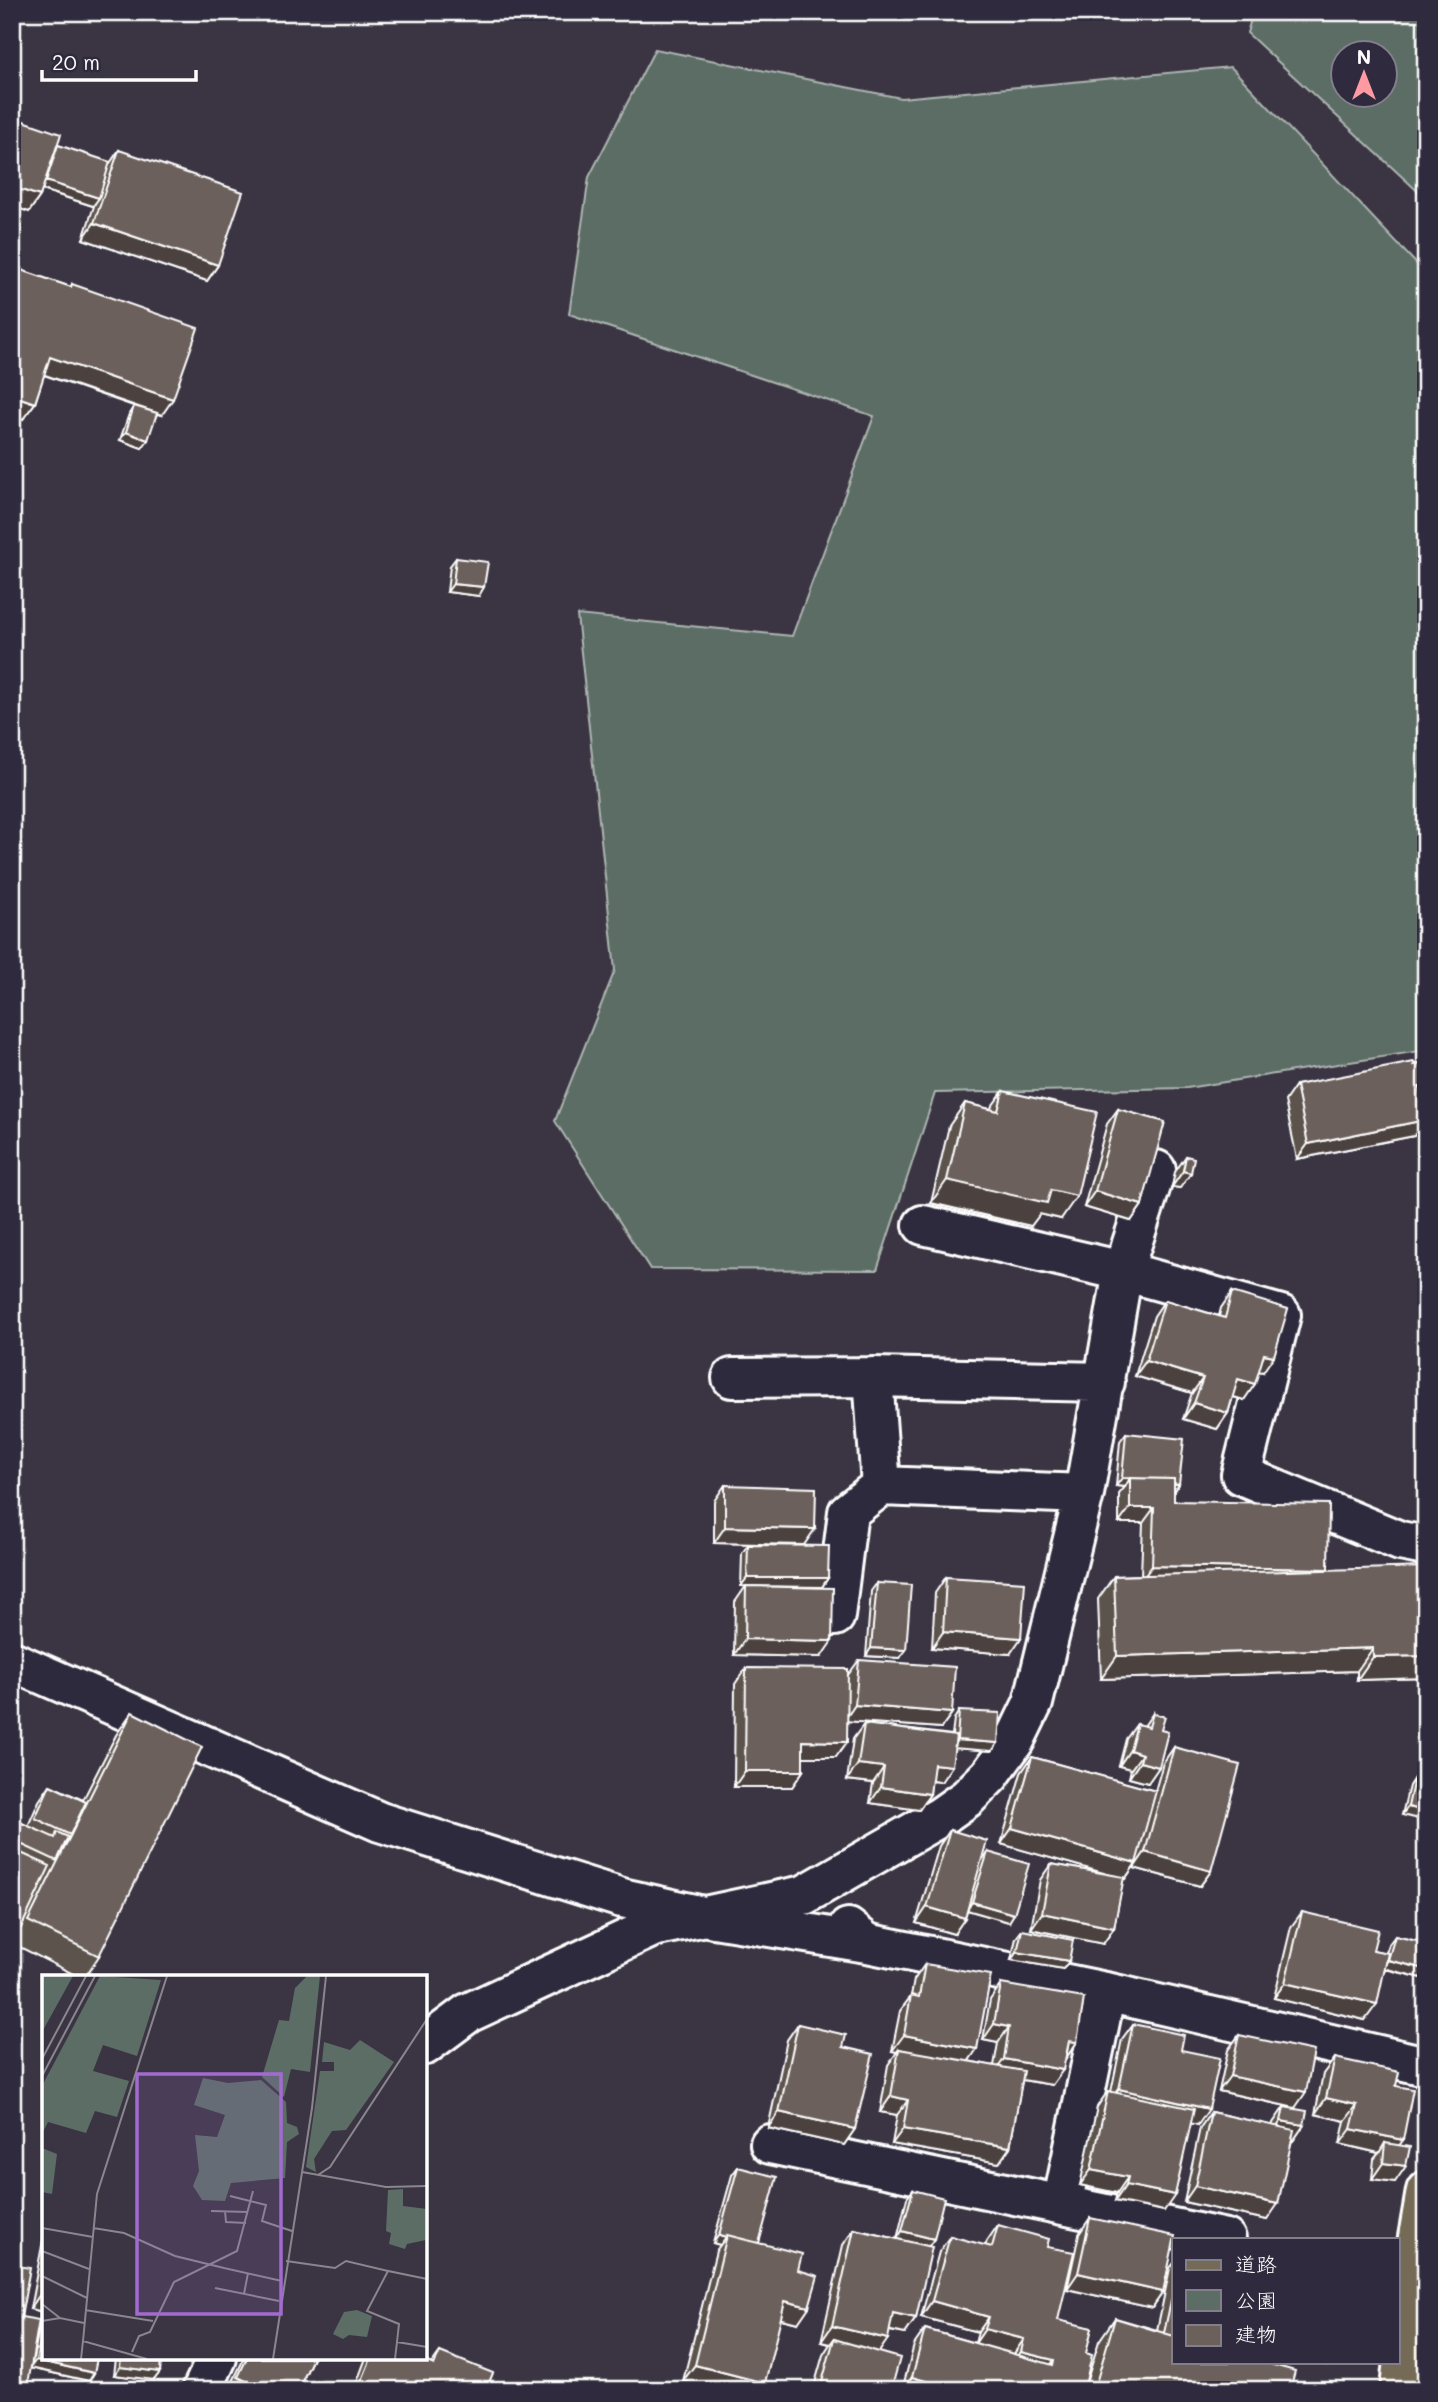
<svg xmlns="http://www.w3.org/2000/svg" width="1438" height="2402" viewBox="0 0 1438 2402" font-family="Mali,'Klee One',sans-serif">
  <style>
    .green { fill: #5c6d65; stroke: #aeb6b2; stroke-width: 2; fill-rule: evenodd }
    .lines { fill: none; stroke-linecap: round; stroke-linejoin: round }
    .minor-casing { stroke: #fff; stroke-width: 44 }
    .major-casing { stroke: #fff; stroke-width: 44 }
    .minor { stroke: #2f2a3d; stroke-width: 38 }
    .major { stroke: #756a55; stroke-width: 38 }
    .wall { fill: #5d534e; stroke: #fff; stroke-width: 2 }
    .shaded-wall { fill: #4c4340; stroke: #fff; stroke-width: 2 }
    .building { fill: #6c605b; stroke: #fff; stroke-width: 2 }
    .inset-road { fill: none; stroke: #89868e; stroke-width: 2 }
    .view { fill: #a36bd2; fill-opacity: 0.15; stroke: #a36bd2; stroke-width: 3.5 }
    .inset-edge { fill: none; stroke: #fff; stroke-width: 3.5 }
  </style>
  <rect width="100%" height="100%" fill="#3b3543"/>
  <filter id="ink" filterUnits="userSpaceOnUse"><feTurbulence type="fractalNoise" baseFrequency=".0143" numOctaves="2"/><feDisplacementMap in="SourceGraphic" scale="14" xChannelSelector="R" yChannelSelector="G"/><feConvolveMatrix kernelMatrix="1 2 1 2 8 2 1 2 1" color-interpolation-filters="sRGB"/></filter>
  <g filter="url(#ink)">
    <path class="green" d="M1253,12H1426V199L1247,33ZM1344,52H1386V94H1344Z
      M655,49L901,98L1231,67L1426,274V1050L1187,1088L935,1093L877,1270L650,1269L555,1121L615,970L577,615L792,636L874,416L569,314L589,177Z"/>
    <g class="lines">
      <g class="minor-casing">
        <path id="minor" d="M923,1225L1123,1271L1281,1315L1241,1475L1400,1541L1426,1546
          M873,1377L881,1486L1084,1494
          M732,1378L873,1377L1105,1382
          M835,1616L848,1512L881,1486
          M12,1661L380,1822L622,1898L708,1917L867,1943
          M848,1928L867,1943L1106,1992L1426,2066
          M425,2045L468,2013L653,1927L804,1895L940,1817L967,1798L990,1775L1015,1740L1033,1703L1084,1494L1123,1271L1156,1170
          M770,2144L1226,2239
          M1062,2205L1106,1992
          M202,2390L217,2358"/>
      </g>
      <g class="major-casing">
        <path id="major" d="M1400,2390L1411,2278L1426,2191"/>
      </g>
      <use href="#minor" class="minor"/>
      <use href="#major" class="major"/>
    </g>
    <path class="wall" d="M58,145L110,163L119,150L218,265L207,281L83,239L95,203L93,206L42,190L40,196L29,212Z
      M12,267L71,287L72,284L162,415L157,414L142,448L120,440L129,414L134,406L142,409L44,375L35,403L23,419L12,415Z
      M456,558L479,596L447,592L450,566Z
      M1414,1065L1425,1100H1421L1414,1136L1297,1159L1285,1101L1296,1085Z
      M1003,1091L1061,1219L1040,1214L1031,1226L931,1203L949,1126L965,1103L990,1109Z
      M1118,1109L1142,1205L1131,1221L1084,1207L1107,1124Z
      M1186,1156L1180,1188L1172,1187L1175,1172Z
      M1232,1292L1263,1372L1259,1371L1244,1400L1233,1397L1228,1413L1217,1429L1183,1419L1192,1393L1135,1376L1154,1316L1165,1300L1219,1316L1221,1308Z
      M1126,1433L1179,1484L1174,1492V1501L1327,1570L1426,1678L1357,1680V1671L1101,1679L1098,1599L1114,1576L1141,1575L1143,1523H1119V1494L1125,1487L1116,1486L1120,1441Z
      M725,1485L804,1545L714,1543V1501Z
      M748,1545L828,1578L822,1587L741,1586L742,1553Z
      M946,1577L1010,1654L932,1648L935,1593Z
      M877,1583L900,1658L866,1656L871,1591Z
      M746,1586L821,1657L734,1655L735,1602Z
      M859,1660L952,1713L941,1728L847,1721L836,1757H803V1771L792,1787H734L735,1684L746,1668L848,1675Z
      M959,1711L998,1743L992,1751L955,1748L941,1782L931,1781L930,1794L919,1810L870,1803L873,1783L847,1780L853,1739L864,1724L952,1735L954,1719Z
      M132,1712L99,1956L85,1977H79L14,1944L12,1947V1818L28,1826L39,1801L50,1785L83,1800L116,1735Z
      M1153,1713L1148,1783L1129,1778L1131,1769L1119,1766L1126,1739L1137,1724L1144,1726Z
      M1174,1747L1211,1871L1200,1886L1134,1868L1135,1865L1125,1879L1123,1878L1114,1928L1103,1944L1031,1929L1040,1880L1051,1864L1113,1875L1001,1844L1021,1773L1032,1757L1155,1791L1163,1763Z
      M1414,1778L1426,1781L1402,1815L1409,1786Z
      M950,1830L982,1860L988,1852L1009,1922L967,1910L954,1934L916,1923L939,1846Z
      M1302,1912L1373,1950L1386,1953L1389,1944L1395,1936L1426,1943V1979L1385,1969L1365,2020L1274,1998L1291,1927Z
      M1022,1930L1069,1961L1063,1969L1011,1960L1016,1938Z
      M925,1964L968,2061L994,2066L998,2043L983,2040L990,2000L1001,1984L1077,2042L1066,2058L1052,2085L1022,2080L1010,2147L999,2163L892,2144L897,2115L880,2112L888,2065L897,2052L892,2051L900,2011L911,1996L914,1980Z
      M798,2024L843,2047L855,2129L844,2145L768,2128L787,2040Z
      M1133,2024L1181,2050L1198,2125L1191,2123L1164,2211L1115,2201L1117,2193L1080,2185L1097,2107L1108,2091L1111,2092L1122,2039Z
      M1239,2035L1295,2108L1219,2091L1228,2050Z
      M1335,2058L1396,2086L1399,2145L1395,2182L1372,2179L1374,2159L1379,2153L1340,2144L1345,2121L1315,2114L1323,2074Z
      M1284,2107L1304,2125L1293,2141H1292L1267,2220L1184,2202L1200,2128L1211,2112L1272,2126L1273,2123Z
      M738,2167L759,2243L798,2270V2323L781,2319L683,2381L716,2251L720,2245L713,2243L732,2175Z
      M913,2190L929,2246L916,2318L905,2334L889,2331L879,2351L891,2390H813L823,2355L830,2344L821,2342L843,2245L854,2229L897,2239L907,2198Z
      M1090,2218L1163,2292L1152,2308L1067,2289L1079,2234Z
      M998,2225L1047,2247L1058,2320L1086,2353L1084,2390H902L914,2345L925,2329L975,2343L978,2332L921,2317L939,2252L950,2236L985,2246L987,2241Z
      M44,2235V2312L30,2309Z
      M1174,2263V2362L1290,2390H1084L1099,2341L1115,2318L1157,2330L1170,2268Z
      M21,2317L31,2368L40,2325L44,2319V2358L94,2373L89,2381L30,2368Z
      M440,2352L486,2390H354L366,2358H417L431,2364Z
      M116,2358H161L160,2372L154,2380L114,2375Z
      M244,2358H313L298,2390H229Z"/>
    <path class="shaded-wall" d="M46,181L99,198L93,206L40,189Z
      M12,187L40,196L29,212L12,206Z
      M94,223L218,265L207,281L83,239Z
      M50,357L173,399L162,415L39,373Z
      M12,395L35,403L23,419L12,415Z
      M126,432L148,440L142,448L120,440Z
      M453,584L484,587L479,596L447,592Z
      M1426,1086L1425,1100L1407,1103L1419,1087Z
      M1425,1120L1414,1136L1297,1159L1308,1144Z
      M1183,1171L1191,1173L1180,1188L1172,1187Z
      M947,1180L1051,1190L1077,1196L1061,1219L1040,1214L1031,1226L931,1203Z
      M1095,1191L1142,1205L1131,1221L1084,1207Z
      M1264,1354L1274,1356L1263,1372L1253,1370Z
      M1146,1361L1203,1378L1192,1393L1135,1376Z
      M1238,1379L1255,1384L1244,1400L1227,1395Z
      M1194,1403L1228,1413L1217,1429L1183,1419Z
      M1122,1478H1130L1125,1487L1116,1486Z
      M1130,1479L1179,1484L1174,1492Z
      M1130,1508H1154L1143,1523H1119Z
      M725,1527L815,1529L804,1545L714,1543Z
      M1152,1566L1328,1569L1317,1585L1141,1581Z
      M747,1578H828L822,1587L741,1586Z
      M943,1632L1021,1638L1010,1654L932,1648Z
      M745,1639L832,1641L821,1657L734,1655Z
      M871,1648L906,1650L900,1658L866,1656Z
      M1373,1648L1357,1671L1101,1679L1117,1656Z
      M1426,1656V1678L1357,1680L1373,1657Z
      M855,1705L952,1713L941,1728L844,1721Z
      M957,1740L998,1743L992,1751L952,1748Z
      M803,1741L847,1742L836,1757H792Z
      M1130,1750L1142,1754L1131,1769L1119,1766Z
      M1140,1762L1159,1767L1148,1783L1129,1778Z
      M858,1764L884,1767L873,1783L847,1780Z
      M934,1764L952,1766L941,1782L923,1780Z
      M745,1771H803L792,1787H734Z
      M881,1787L930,1794L919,1810L870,1803Z
      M1408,1807L1426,1811V1821L1402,1815Z
      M1012,1828L1136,1863L1125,1879L1001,1844Z
      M1145,1852L1211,1871L1200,1886L1134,1868Z
      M972,1902L1014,1914L1009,1922L967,1910Z
      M927,1907L965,1918L954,1934L916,1923Z
      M1042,1913L1114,1928L1103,1944L1031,1929Z
      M1017,1952L1069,1961L1063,1969L1011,1960Z
      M1388,1960L1426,1969V1979L1383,1968Z
      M1285,1983L1377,2004L1365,2020L1274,1998Z
      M994,2024L1009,2027L998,2043L983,2040Z
      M904,2035L977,2049L966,2065L899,2049L897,2052L892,2051Z
      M1069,2041L1077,2042L1066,2058Z
      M1004,2059L1063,2070L1052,2085L993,2075Z
      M1230,2076L1306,2092L1295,2108L1219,2091Z
      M1119,2089L1209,2109L1198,2125L1108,2105Z
      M891,2096L908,2100L897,2115L880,2112Z
      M1326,2098L1357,2105L1345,2121L1315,2114Z
      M779,2112L855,2129L844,2145L768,2128Z
      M1281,2121L1304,2125L1293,2141L1270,2137Z
      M903,2129L1010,2147L999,2163L892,2144Z
      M1351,2129L1403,2140L1392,2156L1385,2143L1379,2153L1340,2144Z
      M1383,2163L1406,2166L1395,2182L1372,2179Z
      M1091,2170L1128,2177L1117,2193L1080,2185Z
      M1126,2185L1175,2195L1164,2211L1115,2201Z
      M1195,2186L1278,2204L1267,2220L1184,2202Z
      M902,2231L934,2239L928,2247L897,2239Z
      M719,2235L726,2237L720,2245L713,2243Z
      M1078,2273L1163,2292L1152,2308L1067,2289Z
      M41,2293L44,2294V2312L30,2309Z
      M785,2301L809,2307L798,2323L774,2317Z
      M932,2301L989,2317L978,2332L921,2317Z
      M893,2313L916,2318L905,2334L882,2329Z
      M832,2326L888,2339L877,2355L834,2339L830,2344L821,2342Z
      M985,2329L1024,2339L1013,2355L974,2345Z
      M1021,2352L1054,2360L1043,2376L1010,2367Z
      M36,2360L94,2373L89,2381L30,2368Z
      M1312,2362H1332L1330,2366Z
      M695,2365L765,2383L760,2390H717L683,2381Z
      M120,2367L160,2372L154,2380L114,2375Z
      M912,2377L958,2390H903Z
      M822,2382L849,2390H817Z"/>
    <path class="building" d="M12,117L61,134L40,196L12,187Z
      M58,145L110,162L99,198L46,181Z
      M119,150L243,192L218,265L94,223Z
      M12,267L71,287L72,284L198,328L173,399L50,357L35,403L12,395Z
      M134,406L157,413L148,440L126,432Z
      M456,558L488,562L484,587L453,584Z
      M1414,1062V1065L1426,1063V1086L1419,1087L1425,1120L1308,1144L1296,1085Z
      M1003,1091L1097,1112L1077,1196L1051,1190L1047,1203L947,1180L965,1103L998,1111Z
      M1118,1109L1165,1122L1142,1205L1095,1191Z
      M1186,1156L1194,1158L1191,1173L1183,1171Z
      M1232,1292L1288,1309L1274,1356L1264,1354L1255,1384L1238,1379L1228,1413L1194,1403L1203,1378L1146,1361L1165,1300L1225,1318Z
      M1126,1433L1184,1439L1179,1484L1174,1483V1479L1122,1478Z
      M1130,1478L1174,1479V1501L1329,1504L1328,1569L1152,1566L1154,1508H1130Z
      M725,1485L816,1488L815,1529L725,1527Z
      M748,1545L829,1546L828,1578H747Z
      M1426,1567V1656L1373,1657V1648L1117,1656L1114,1576Z
      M946,1577L1025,1582L1021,1638L943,1632Z
      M877,1583L911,1585L906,1650L871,1648Z
      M746,1586L833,1588L832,1641L745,1639Z
      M859,1660L955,1667L952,1713L855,1705Z
      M746,1668L848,1669L847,1742L803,1741V1771H745Z
      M959,1711L1000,1713L998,1743L957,1740Z
      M132,1712L202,1747L99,1956L28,1921Z
      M1153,1713L1165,1717L1161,1730L1168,1732L1159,1767L1140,1762L1142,1754L1130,1750L1137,1724L1149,1727Z
      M864,1724L956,1736L952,1766L934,1764L930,1794L881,1787L884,1767L858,1764Z
      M1174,1747L1240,1765L1211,1871L1145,1852Z
      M1032,1757L1156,1791L1136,1863L1012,1828Z
      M1414,1778L1426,1781V1811L1408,1807Z
      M50,1785L86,1802L70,1835L35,1818Z
      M12,1818L16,1819L12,1826Z
      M15,1820L55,1838L57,1832L68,1837L57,1861L12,1840V1827Z
      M950,1830L987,1841L965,1918L927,1907Z
      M12,1849L50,1866L12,1947Z
      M988,1852L1029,1864L1014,1914L972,1902Z
      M1051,1864L1124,1877L1114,1928L1042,1913Z
      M1302,1912L1378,1930L1373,1950L1388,1953L1377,2004L1285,1983Z
      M1022,1930L1073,1940L1069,1961L1017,1952Z
      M1395,1936L1426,1943V1969L1388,1960Z
      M925,1964L991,1975L977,2049L904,2035L911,1995L919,1997Z
      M1001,1984L1084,1998L1077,2042L1069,2041L1063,2070L1004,2059L1009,2027L994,2024Z
      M798,2024L846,2035L843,2047L873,2054L855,2129L779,2112Z
      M1133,2024L1184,2035L1181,2050L1220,2058L1209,2109L1119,2089Z
      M1239,2035L1314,2051L1306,2092L1230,2076Z
      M899,2049L1024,2071L1010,2147L903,2129L908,2100L891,2096Z
      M1335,2058L1399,2072L1396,2086L1413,2089L1403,2140L1351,2129L1357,2105L1326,2098Z
      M1108,2091L1194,2109L1175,2195L1126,2185L1128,2177L1091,2170Z
      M1284,2107L1307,2111L1304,2125L1281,2121Z
      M1211,2112L1294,2130L1278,2204L1195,2186Z
      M1385,2143L1410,2147L1406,2166L1383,2163Z
      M738,2167L777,2177L759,2243L727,2235V2237L719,2235Z
      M913,2190L944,2198L934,2239L902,2231Z
      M1090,2218L1175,2236L1163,2292L1078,2273Z
      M998,2225L1049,2239L1047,2247L1074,2252L1058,2320L1092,2328L1086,2353L1092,2355L1084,2390H958L912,2377L925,2329L1053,2365L1054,2360L1021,2352L1024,2339L985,2329L989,2317L932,2301L950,2236L992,2247Z
      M854,2229L932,2247L916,2318L893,2313L888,2339L832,2326Z
      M727,2235L802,2254L798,2270L818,2276L809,2307L785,2301L765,2383L695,2365Z
      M12,2265L30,2268L21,2317L39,2320L27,2390H12Z
      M1174,2287V2336L1164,2333Z
      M1115,2318L1174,2336V2362H1263L1295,2371L1290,2390H1094Z
      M44,2325V2358H97L94,2373L36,2360Z
      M834,2339L900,2358L891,2390H849L822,2382Z
      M440,2352L493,2373L486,2390H358L371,2358H417L434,2365Z
      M121,2358H161L160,2372L120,2367Z
      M247,2358H313L298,2390H264L238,2377Z"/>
  </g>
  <g transform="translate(42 1975)">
    <rect width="385" height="385" fill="#3b3543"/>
    <path d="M0,1H31L0,57ZM58,1L119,5L95,81L61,70L51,96L87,106L75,142L53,136L44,158L6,147L0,159V111ZM265,1H278L268,97L249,94L242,122L220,102L237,45L247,46L253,13ZM318,65L352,87L304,155L290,156L272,184L274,197L264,192L278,96H292V87H280L282,67L308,75ZM161,103L186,108L219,105L244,127L245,148L255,152L257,159L245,167L243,203L189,208L183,226L160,225L151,211L157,196L153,160L175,162L183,140L152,130ZM0,173L15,179L10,219L0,217ZM361,214V231L385,234L384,265L365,269L363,274L347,269L349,258L344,256L346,215ZM315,335L330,341L325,362L307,360L301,364L291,359L302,337Z" fill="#5c6d65"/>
    <path class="inset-road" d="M0,84L44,1M0,101L53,1M260,197L344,212L385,211M276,200L288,192L385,44M188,221L224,230L220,246L250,256M0,231V257M169,236L206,237M183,236L184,247L204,248M0,253L51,262M51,253L82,258L133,281L182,293M0,276L47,294M244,286L293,293L304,286L346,296M182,293L240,306M0,301L45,323M173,313L237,326M202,319L206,298M0,329L18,343M43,335L111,346M0,346L18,343L42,348M41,366L55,219L125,1M355,367L357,349L325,336L346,296L385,304M90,377L97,361L108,357L132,307L195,276L211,216M39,384L41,366L105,384M231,384L270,133L284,1M353,384L355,367L385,372"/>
    <path class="view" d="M95,99H239V339H95Z"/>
    <rect width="385" height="385" class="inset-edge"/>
  </g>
  <rect width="1438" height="2402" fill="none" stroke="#2f2a3d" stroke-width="42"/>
  <rect x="21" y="21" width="1396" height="2360" fill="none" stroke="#fff" stroke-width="2.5" filter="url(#ink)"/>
  <rect x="1172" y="2238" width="228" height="126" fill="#2f2a3d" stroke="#827f8b" stroke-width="2"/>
  <rect x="1186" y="2260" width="35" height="10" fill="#756a55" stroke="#827f8b" stroke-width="2"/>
  <text x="1235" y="2272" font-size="21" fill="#ffffff">道路</text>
  <rect x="1186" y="2290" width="35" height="21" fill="#5c6d65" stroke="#827f8b" stroke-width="2"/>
  <text x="1235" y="2308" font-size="21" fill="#ffffff">公園</text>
  <rect x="1186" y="2325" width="35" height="21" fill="#6c605b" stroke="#827f8b" stroke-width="2"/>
  <text x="1235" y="2342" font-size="21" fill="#ffffff">建物</text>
  <g transform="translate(1364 74)"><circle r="33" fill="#2f2a3d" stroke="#827f8b" stroke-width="2"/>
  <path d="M0-5L12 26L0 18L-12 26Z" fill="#ff9aa2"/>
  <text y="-10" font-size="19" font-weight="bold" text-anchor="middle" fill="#ffffff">N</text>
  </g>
  <path d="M42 70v10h154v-10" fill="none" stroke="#ffffff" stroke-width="3.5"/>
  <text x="52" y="70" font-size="21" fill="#ffffff" stroke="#2f2a3d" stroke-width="5" paint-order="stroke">20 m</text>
</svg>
